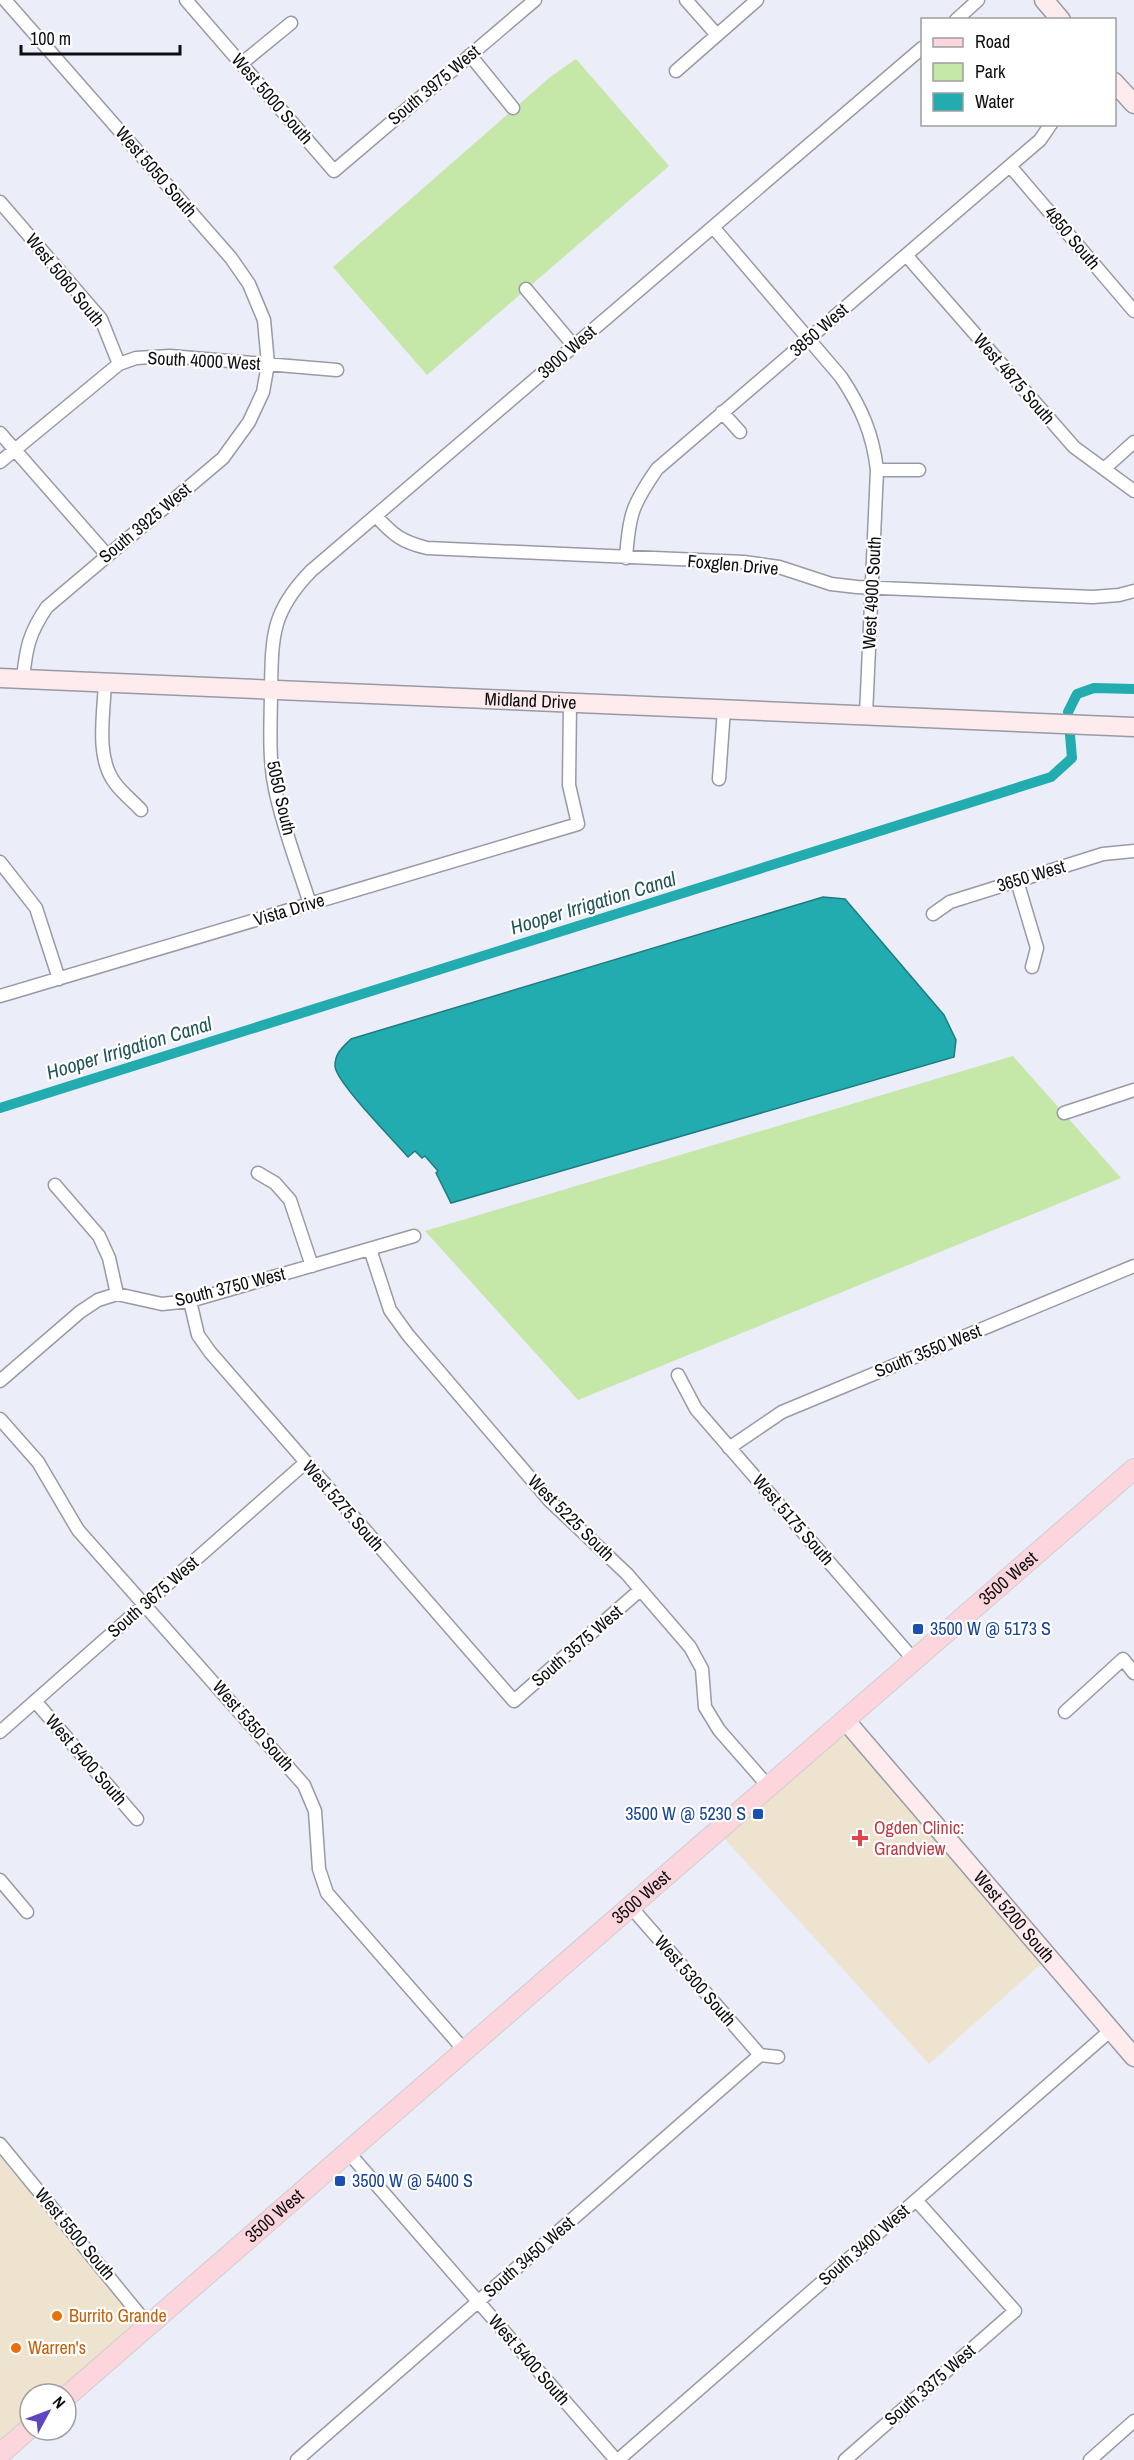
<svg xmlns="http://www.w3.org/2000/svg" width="1134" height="2460" viewBox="0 0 1134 2460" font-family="'Archivo Narrow',sans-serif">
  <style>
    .commercial { fill: #ede3ce }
    .green { fill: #c5e7a8 }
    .water { fill: #23acb0; stroke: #1c7d80; stroke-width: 1.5 }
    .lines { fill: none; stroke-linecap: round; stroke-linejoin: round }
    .canal { stroke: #23acb0; stroke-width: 10 }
    .street-casing { stroke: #989aa4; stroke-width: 15 }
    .secondary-casing { stroke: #989aa4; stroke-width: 21 }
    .primary-casing { stroke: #cfcfcf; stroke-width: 22 }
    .street { stroke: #fff; stroke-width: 12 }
    .secondary { stroke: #feebee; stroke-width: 18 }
    .primary { stroke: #fcd6dc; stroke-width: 20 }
    .transit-dot { fill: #1a4fb4; stroke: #fff; stroke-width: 2 }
    .health-dot { fill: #e0444e; stroke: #fff; stroke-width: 2 }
    .food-dot { fill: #e8710a; stroke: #fff; stroke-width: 2 }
    .labels { text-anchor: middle; stroke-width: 4.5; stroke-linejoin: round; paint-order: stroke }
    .street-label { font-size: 18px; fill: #0d0e11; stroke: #fff }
    .transit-label { font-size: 18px; fill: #164399; stroke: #fff; text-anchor: start }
    .health-label { font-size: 18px; fill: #be3a42; stroke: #fff; text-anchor: start }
    .food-label { font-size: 18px; fill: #c56008; stroke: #fff; text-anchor: start }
    .water-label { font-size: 20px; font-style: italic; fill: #215657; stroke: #fff }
  </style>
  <rect width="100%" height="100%" fill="#ebedf8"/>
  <path class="commercial" d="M850,1723L1050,1956L929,2064L722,1836Z
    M0,2154L143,2323L60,2394H30V2420L0,2445Z"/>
  <path class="green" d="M576,59L669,166L427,375L333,267L549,78Z
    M1013,1056L1121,1178L578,1400L425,1231Z"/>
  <path class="water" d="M823,897L845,899L944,1015L956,1040L954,1057L451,1203L436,1173L438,1171L425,1156L422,1158L415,1151L408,1157C395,1142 335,1081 335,1066C335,1053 342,1048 351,1039Z"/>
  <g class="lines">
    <path class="canal" d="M0,1108L1051,777L1072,758L1068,712L1077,694L1094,688L1134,689"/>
    <g class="street-casing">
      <path id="street" d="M5,0L231,258L249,284L264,320L268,364L263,392L249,422L223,458L47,607C29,633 26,648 23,679
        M186,0L334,171L535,0
        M686,0L717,35
        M956,20L978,0
        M470,55L513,108
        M241,64L291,23
        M676,71L757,0
        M1010,166L1134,311
        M0,202L101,319L119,364
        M713,227L841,377C861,407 873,434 877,470L866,715
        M906,255L1074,447L1134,491
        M526,289L574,346
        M722,412L740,432
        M0,433L107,555
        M0,462L119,364L136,358L170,356L337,370
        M1104,469L1134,442
        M877,470H919
        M376,516C393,535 402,542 427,548L744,562L779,567L831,584L857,587L1093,597L1119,595L1134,591
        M626,558C629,515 632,505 657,469L1040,140L1051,124
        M105,682C104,713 95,757 115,783C122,793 133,801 141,810
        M719,779L724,709
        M0,862L36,908L59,979
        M1017,881L1037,948L1032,967
        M310,904C298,866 283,828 275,789C268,756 271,722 271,688C272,635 272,611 311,571L922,48
        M933,914L950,902L1103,854L1134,851
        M0,996L578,824L569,785L570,703
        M1064,1113L1134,1090
        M258,1173L275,1183L290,1200L312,1266
        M55,1185L99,1236L109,1258L117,1294
        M370,1249L390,1310L408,1335L550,1501L627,1574L690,1647L702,1669L705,1707L719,1730L769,1787
        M190,1301L198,1335L210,1352L514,1701L640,1590
        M678,1375L696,1409L914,1660
        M0,1381L80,1312L98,1300L117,1294L162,1304L190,1301L414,1236
        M0,1419L38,1462L78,1530L304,1785L315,1811L319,1869L327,1893L465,2051
        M729,1448L782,1412L1134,1266
        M35,1701L137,1819
        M1065,1712L1123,1659L1134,1673
        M0,1732L305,1463
        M0,1880L27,1912
        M630,1906L760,2055
        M760,2055L778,2057
        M0,2144L148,2325
        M348,2152L616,2460
        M297,2460L760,2055
        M618,2460L1111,2030
        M845,2460L1015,2311L916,2200
        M1090,2460L1134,2421"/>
    </g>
    <g class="secondary-casing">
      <g id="secondary">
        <path d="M1044,0L1061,20"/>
        <path d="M1114,82L1134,104"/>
        <path id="s1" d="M0,678L1134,727"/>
        <path id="s2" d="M846,1721L1134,2057"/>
      </g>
    </g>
    <g class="primary-casing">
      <g id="primary">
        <path id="s3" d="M66,2397L1134,1469"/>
        <path d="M0,2454L30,2428"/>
      </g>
    </g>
    <use href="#street" class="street"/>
    <use href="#secondary" class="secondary"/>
    <use href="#primary" class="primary"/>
  </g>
  <g class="transit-dot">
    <rect x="912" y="1623" width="12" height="12" rx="3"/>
    <rect x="752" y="1808" width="12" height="12" rx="3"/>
    <rect x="334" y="2175" width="12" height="12" rx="3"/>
  </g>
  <path class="health-dot" d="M857 1829h6v6h6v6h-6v6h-6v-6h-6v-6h6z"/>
  <g class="food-dot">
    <circle cx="57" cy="2316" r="6"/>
    <circle cx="16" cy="2348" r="6"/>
  </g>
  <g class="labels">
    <g class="street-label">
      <text transform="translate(434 85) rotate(-40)" y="6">South 3975 West</text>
      <text transform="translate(272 99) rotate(49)" y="6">West 5000 South</text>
      <text transform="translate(156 172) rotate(49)" y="6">West 5050 South</text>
      <text transform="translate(1072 238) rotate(50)" y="6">4850 South</text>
      <text transform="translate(65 280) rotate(51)" y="6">West 5060 South</text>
      <text transform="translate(819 330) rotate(-41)" y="6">3850 West</text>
      <text transform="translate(567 352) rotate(-41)" y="6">3900 West</text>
      <text transform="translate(204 361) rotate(3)" y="6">South 4000 West</text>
      <text transform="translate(1014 379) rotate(49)" y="6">West 4875 South</text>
      <text transform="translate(145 523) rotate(-40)" y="6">South 3925 West</text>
      <text transform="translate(733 565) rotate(5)" y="6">Foxglen Drive</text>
      <text transform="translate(872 593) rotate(-87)" y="6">West 4900 South</text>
      <text dy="6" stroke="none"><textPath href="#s1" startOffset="531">Midland Drive</textPath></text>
      <text transform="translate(281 798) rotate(77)" y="6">5050 South</text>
      <text transform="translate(1031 876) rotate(-17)" y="6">3650 West</text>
      <text transform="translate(289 910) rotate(-17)" y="6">Vista Drive</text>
      <text transform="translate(230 1287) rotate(-14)" y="6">South 3750 West</text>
      <text transform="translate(928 1351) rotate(-22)" y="6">South 3550 West</text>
      <text transform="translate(343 1506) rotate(49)" y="6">West 5275 South</text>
      <text transform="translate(571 1518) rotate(45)" y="6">West 5225 South</text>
      <text transform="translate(793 1520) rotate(49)" y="6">West 5175 South</text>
      <text dy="6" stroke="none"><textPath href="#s3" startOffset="1248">3500 West</textPath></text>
      <text transform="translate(153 1597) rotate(-41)" y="6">South 3675 West</text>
      <text transform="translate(577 1646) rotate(-41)" y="6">South 3575 West</text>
      <text transform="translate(253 1726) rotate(49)" y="6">West 5350 South</text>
      <text transform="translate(86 1760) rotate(49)" y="6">West 5400 South</text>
      <text dy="6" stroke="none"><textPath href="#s3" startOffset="762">3500 West</textPath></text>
      <text dy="6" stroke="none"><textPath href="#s2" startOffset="258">West 5200 South</textPath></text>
      <text transform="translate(695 1981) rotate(49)" y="6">West 5300 South</text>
      <text dy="6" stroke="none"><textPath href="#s3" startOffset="276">3500 West</textPath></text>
      <text transform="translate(75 2234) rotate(50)" y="6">West 5500 South</text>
      <text transform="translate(864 2245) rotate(-41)" y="6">South 3400 West</text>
      <text transform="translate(529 2257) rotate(-41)" y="6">South 3450 West</text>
      <text transform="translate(529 2360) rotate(49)" y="6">West 5400 South</text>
      <text transform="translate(930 2385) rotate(-41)" y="6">South 3375 West</text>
    </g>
    <g class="transit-label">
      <text x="930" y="1635">3500 W @ 5173 S</text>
      <text x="746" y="1820" text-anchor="end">3500 W @ 5230 S</text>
      <text x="352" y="2187">3500 W @ 5400 S</text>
    </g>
    <g class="health-label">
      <text x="874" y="1834">Ogden Clinic:<tspan x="874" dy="21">Grandview</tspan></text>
    </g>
    <g class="food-label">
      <text x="69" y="2322">Burrito Grande</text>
      <text x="28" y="2354">Warren's</text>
    </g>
    <g class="water-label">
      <text transform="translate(593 903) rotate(-17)" y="7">Hooper Irrigation Canal</text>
      <text transform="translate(129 1048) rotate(-17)" y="7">Hooper Irrigation Canal</text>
    </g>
  </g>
  <rect x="921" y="18" width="195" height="108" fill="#ffffff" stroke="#9e9fa0" stroke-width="1.5"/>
  <rect x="933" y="38" width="30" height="9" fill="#fcd6dc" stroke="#9e9fa0" stroke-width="1.5"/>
  <text x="975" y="48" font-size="18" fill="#0d0e11">Road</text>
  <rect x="933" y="63" width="30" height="18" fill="#c5e7a8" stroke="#9e9fa0" stroke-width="1.5"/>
  <text x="975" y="78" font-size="18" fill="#0d0e11">Park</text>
  <rect x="933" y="93" width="30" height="18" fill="#23acb0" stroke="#9e9fa0" stroke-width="1.5"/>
  <text x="975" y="108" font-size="18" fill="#0d0e11">Water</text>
  <g transform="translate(48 2412) rotate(49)"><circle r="28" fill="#ffffff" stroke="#9e9fa0" stroke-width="1.5"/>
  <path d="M0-4.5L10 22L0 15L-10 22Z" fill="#5e46bf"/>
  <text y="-9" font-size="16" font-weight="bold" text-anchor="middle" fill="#0d0e11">N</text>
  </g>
  <path d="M21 45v9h159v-9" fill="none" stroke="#0d0e11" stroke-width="3"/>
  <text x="30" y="45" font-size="18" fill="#0d0e11" stroke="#ffffff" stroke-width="4.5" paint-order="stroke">100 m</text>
</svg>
